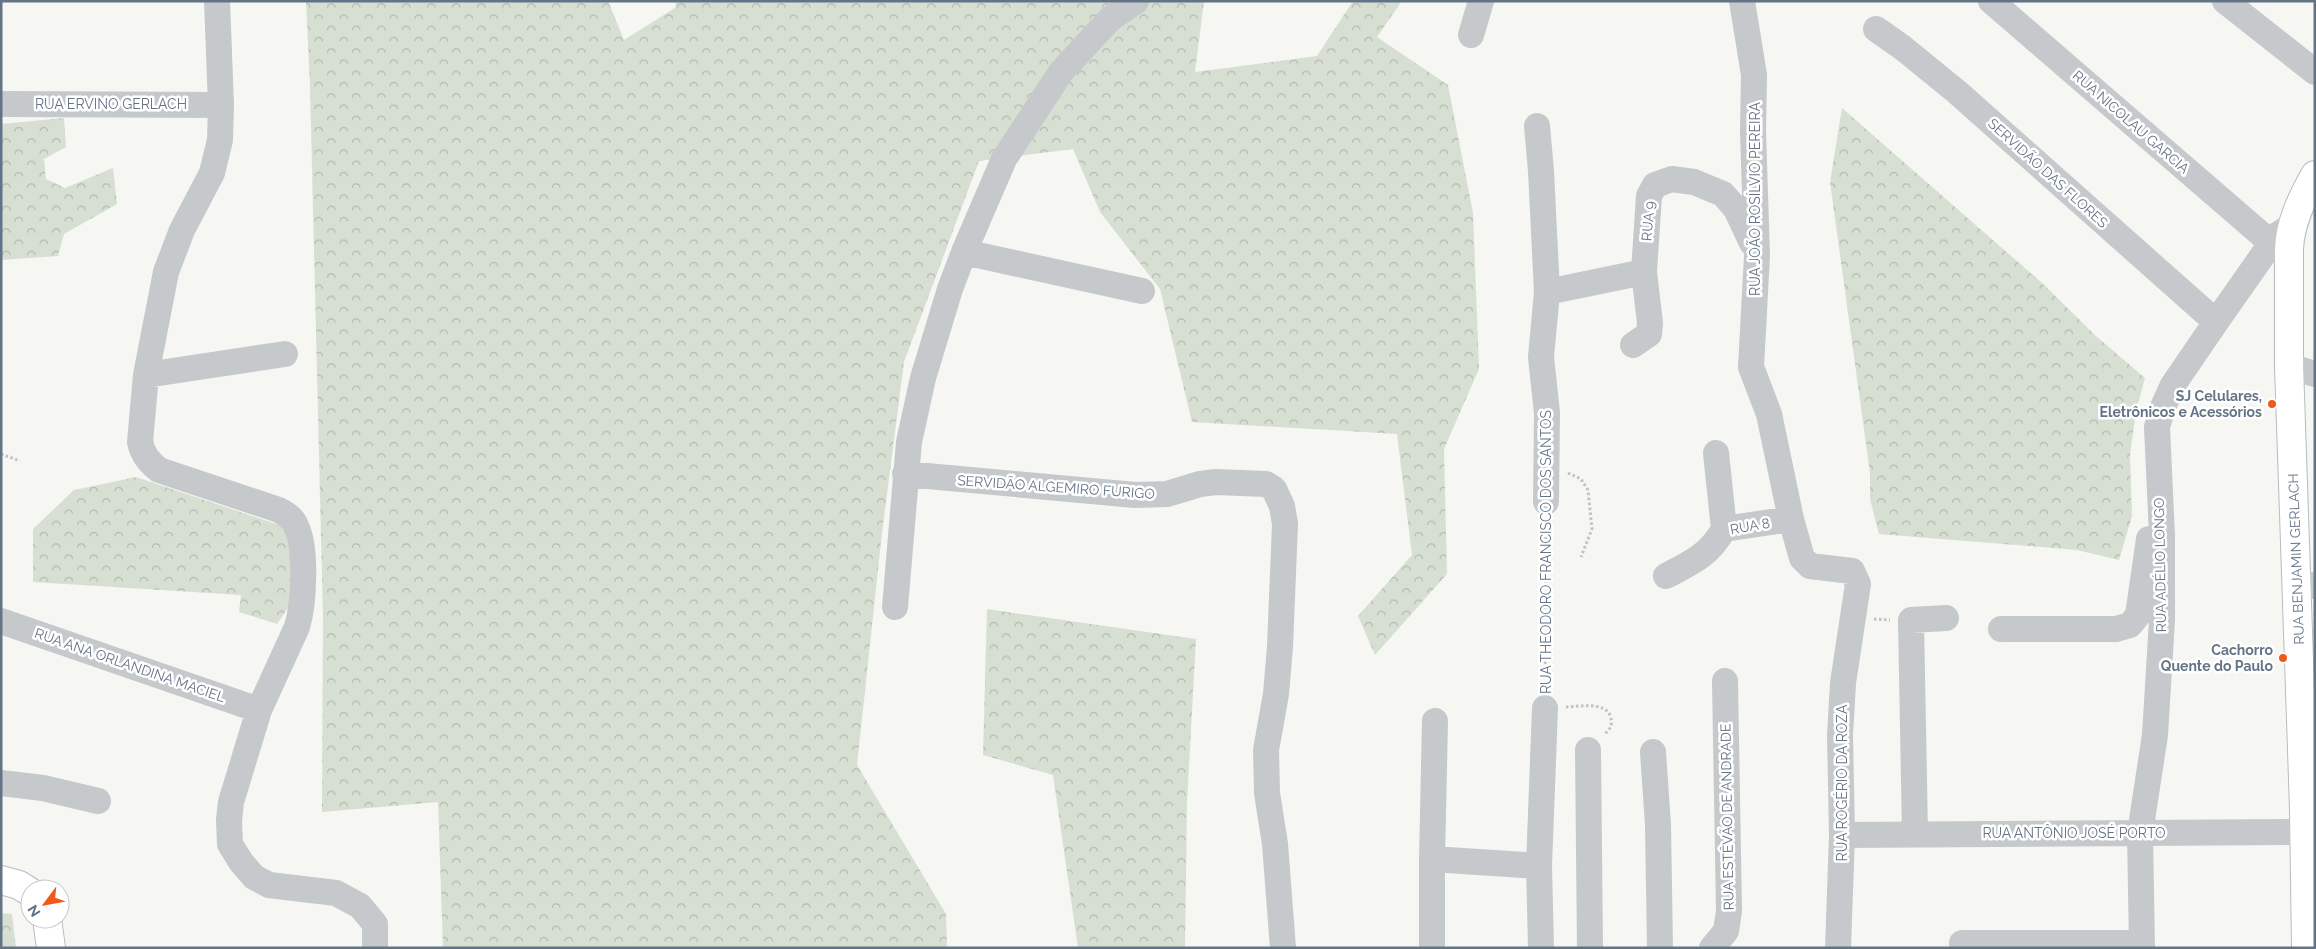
<svg xmlns="http://www.w3.org/2000/svg" width="2316" height="949" viewBox="0 0 2316 949" font-family="Raleway,sans-serif">
  <style>
    .forest { fill: url(#forest-crowns) }
    .lines { fill: none; stroke-linecap: round; stroke-linejoin: round }
    .major-casing { stroke: #b8bcc0; stroke-width: 30 }
    .path { stroke: #c1c2c4; stroke-width: 3; stroke-dasharray: 2.5 2.5; stroke-linecap: butt }
    .minor { stroke: #c5c9cc; stroke-width: 26 }
    .major { stroke: #fff; stroke-width: 28 }
    .poi-dot { fill: #f05a19; stroke: #fff; stroke-width: 2 }
    .labels { text-anchor: middle; stroke-width: 5; stroke-linejoin: round; paint-order: stroke }
    .street-label { font-size: 14px; fill: #637486; stroke: #fff }
    .poi-label { font-size: 14px; font-weight: bold; fill: #637486; stroke: #fff; text-anchor: end }
  </style>
  <defs>
    <pattern id="forest-crowns" width="20" height="18" patternUnits="userSpaceOnUse" patternTransform="scale(1.25)"><rect width="20" height="18" fill="#d7dfd3"/><path d="M2 6a3 3 0 1 1 6 0M12 15a3 3 0 1 1 6 0" fill="none" stroke="#b2b9b1"/></pattern>
  </defs>
  <rect width="100%" height="100%" fill="#f6f6f3"/>
  <path class="forest" d="M306,1H608L624,40L675,8L676,1H1204L1195,72L1317,56L1353,1H1402L1377,37L1448,85L1473,213L1479,369L1444,449L1447,574L1375,655L1358,616L1412,555L1397,434L1192,422L1160,289L1100,212L1073,149L979,161L904,362L882,533L857,765L946,914L947,948H443L438,802L322,812L323,618L310,86Z
    M1842,108L2043,284L2096,336L2145,378L2136,411L2130,455L2132,516L2119,560L2077,550L1879,534L1870,499V473L1830,182Z
    M64,118L66,147L44,159L46,179L65,188L113,168L117,204L64,234L58,256L1,260V124Z
    M136,477L288,528L294,599L277,624L239,612L241,595L33,582V529L74,490Z
    M987,609L1196,639L1187,803L1185,948H1078L1053,775L983,755Z
    M1,913L12,914L16,948H1Z"/>
  <g class="lines">
    <g class="major-casing">
      <path id="major" d="M1,880L19,885L30,892
        M47,919L51,948
        M2306,948L2304,809L2289,366V249C2290,223 2302,198 2315,175"/>
    </g>
    <path class="path" d="M1,454L20,461
      M1568,473L1581,479L1588,490L1592,529L1581,557
      M1874,619L1890,620
      M1545,689L1546,522
      M1566,707C1584,706 1615,700 1611,727L1604,735"/>
    <path class="minor" d="M217,1L221,105L220,140L212,173L182,230L166,272L146,375L140,442C143,455 149,462 159,470L279,510C286,514 293,518 296,526C307,548 304,604 297,627L259,710L231,802L229,820L230,844L241,862L254,877L269,885L336,893L360,906L375,924V948
      M1742,1L1754,75L1753,131L1757,256L1751,367L1769,414L1791,519L1802,558L1810,566L1852,571L1858,584L1843,683L1840,735L1842,835L1838,948
      M1991,1L2262,235L2270,245
      M2225,1L2315,72
      M1876,29L1903,48L1957,92L2216,322
      M1471,35L1481,1
      M1,104L221,105
      M1537,126L1541,171L1547,292L1541,357L1547,413L1546,502
      M964,252L1142,291
      M1547,292L1644,272L1649,196L1655,185L1672,179L1694,182L1723,194L1736,209L1752,243
      M1633,345L1649,334L1650,323L1644,272
      M2289,366L2315,374
      M146,375L285,354
      M1716,453L1724,529
      M905,474L1135,495L1167,494L1200,484L1216,482L1266,484L1274,489L1282,506L1285,524L1280,647L1276,694L1266,750L1267,793L1275,844L1283,948
      M1666,576C1693,562 1709,555 1724,529L1791,519
      M2296,582L2315,586
      M895,607L909,442L923,378L950,289L964,252L1004,159L1061,72L1110,19L1136,1
      M1,621L259,710
      M2001,629H2116L2130,625L2138,615L2149,539
      M1588,750L1590,948
      M1653,752L1658,825L1660,948
      M1,783L43,788L98,801
      M1915,834L1911,620L1946,618
      M1842,835L2305,832
      M1432,859L1539,866
      M1962,943H2142
      M1432,948V859L1435,721
      M1541,948L1539,866L1545,708
      M1712,948L1726,931L1729,911L1725,681
      M2142,948L2140,833L2155,735L2162,620V536L2157,427L2163,407L2173,385L2216,322L2277,235L2293,225"/>
    <use href="#major" class="major"/>
  </g>
  <g class="poi-dot">
    <circle cx="2272" cy="404" r="5"/>
    <circle cx="2283" cy="658" r="5"/>
  </g>
  <g class="labels">
    <g class="street-label">
      <text x="111" y="109">RUA ERVINO GERLACH</text>
      <text transform="translate(2131 122) rotate(41)" y="5">RUA NICOLAU GARCIA</text>
      <text transform="translate(2048 173) rotate(42)" y="5">SERVIDÃO DAS FLORES</text>
      <text transform="translate(1755 199) rotate(-90)" y="5">RUA JOÃO ROSÍLVIO PEREIRA</text>
      <text transform="translate(1648 221) rotate(-85)" y="5">RUA 9</text>
      <text transform="translate(1056 487) rotate(4)" y="5">SERVIDÃO ALGEMIRO FURIGO</text>
      <text transform="translate(1750 526) rotate(-10)" y="5">RUA 8</text>
      <text transform="translate(1546 552) rotate(-90)" y="5">RUA THEODORO FRANCISCO DOS SANTOS</text>
      <text transform="translate(2296 559) rotate(-92)" y="5">RUA BENJAMIN GERLACH</text>
      <text transform="translate(2160 565) rotate(-91)" y="5">RUA ADÉLIO LONGO</text>
      <text transform="translate(130 665) rotate(19)" y="5">RUA ANA ORLANDINA MACIEL</text>
      <text transform="translate(1842 783) rotate(-90)" y="5">RUA ROGÉRIO DA ROZA</text>
      <text transform="translate(1727 817) rotate(-91)" y="5">RUA ESTÊVÃO DE ANDRADE</text>
      <text x="2074" y="838">RUA ANTÔNIO JOSÉ PORTO</text>
    </g>
    <g class="poi-label">
      <text x="2262" y="401">SJ Celulares,<tspan x="2262" dy="16">Eletrônicos e Acessórios</tspan></text>
      <text x="2273" y="655">Cachorro<tspan x="2273" dy="16">Quente do Paulo</tspan></text>
    </g>
  </g>
  <rect width="2316" height="949" fill="none" stroke="#637486" stroke-width="5"/>
  <g transform="translate(45 904) rotate(238)"><circle r="24" fill="#ffffff" stroke="#c1c7cf"/>
  <path d="M0-4L9 19L0 12L-9 19Z" fill="#f05a19"/>
  <text y="-8" font-size="14" font-weight="bold" text-anchor="middle" fill="#637486">N</text>
  </g>
</svg>
